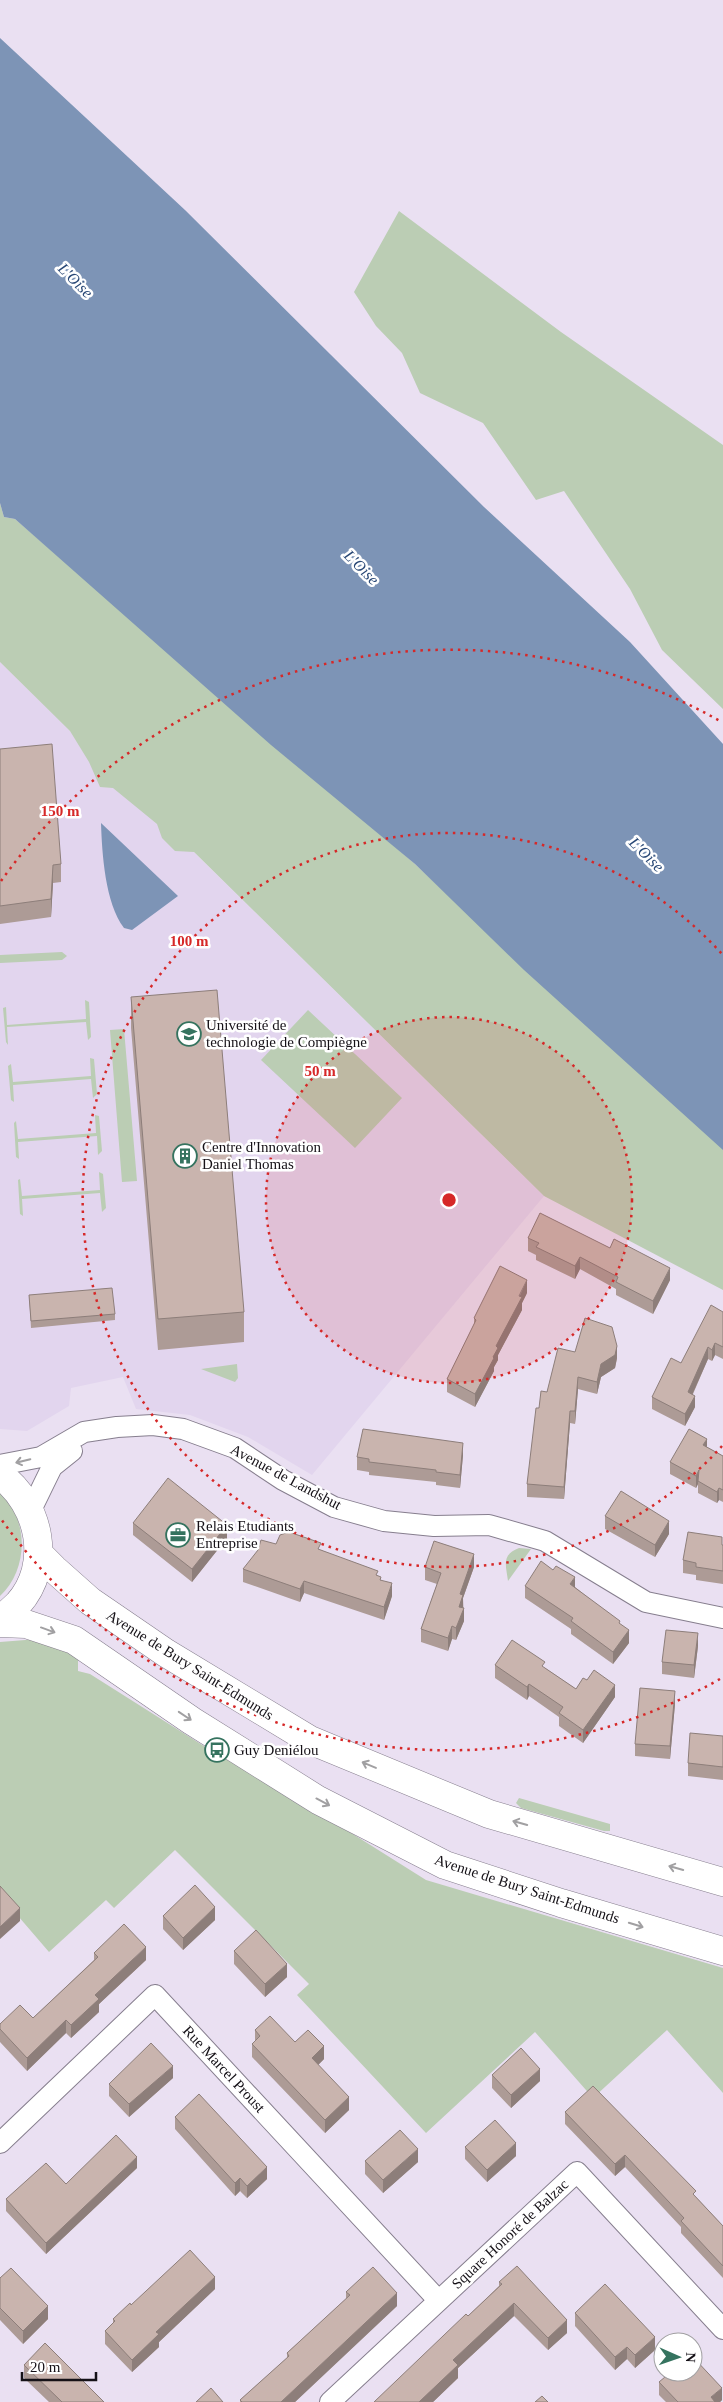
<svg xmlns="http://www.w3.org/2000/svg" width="723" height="2402" viewBox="0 0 723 2402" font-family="'Times New Roman',serif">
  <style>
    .built { fill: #e2d5ee }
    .green { fill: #bbcdb4 }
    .water { fill: #7d94b6 }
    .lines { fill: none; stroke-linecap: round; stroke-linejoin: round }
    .street-casing { stroke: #867e8e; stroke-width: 22 }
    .secondary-casing { stroke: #867e8e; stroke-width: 29 }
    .street { stroke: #fff; stroke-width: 20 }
    .secondary { stroke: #fff; stroke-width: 28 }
    .wall { fill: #ad9b96 }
    .shaded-wall { fill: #8d7e7a }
    .building { fill: #c9b4ae; stroke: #8d7e7a }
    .oneway { stroke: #a1a0a2 }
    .ring { fill: none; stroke: #d62828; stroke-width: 2.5; stroke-dasharray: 2.5 5 }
    .labels { text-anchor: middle; stroke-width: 5; stroke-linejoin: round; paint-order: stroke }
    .poi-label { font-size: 15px; fill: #151117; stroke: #fff; text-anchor: start }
    .street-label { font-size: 15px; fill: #151117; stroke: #fff }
    .water-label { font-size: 16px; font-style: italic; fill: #294876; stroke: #fff }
    .centre { fill: #d62828; stroke: #fff; stroke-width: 2.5 }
    .ring-label { font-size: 15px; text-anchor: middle; font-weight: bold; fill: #d62828; stroke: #fff; stroke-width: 5; stroke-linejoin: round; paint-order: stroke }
  </style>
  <rect width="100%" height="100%" fill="#eae0f2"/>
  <path class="built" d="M0,662L544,1196L312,1475L248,1437L190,1415L136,1409L123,1377L71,1388L69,1406L27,1431L0,1429Z"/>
  <path class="green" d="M399,211L561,332L723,445V709L662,650L630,589L564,491L536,500L483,423L420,393L402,353L376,326L354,292Z
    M0,503L4,517L15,519L415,864L575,1015L723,1126V1290L544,1196L194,852L175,851L162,838L157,824L113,788L100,787L89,762L70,731L0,662Z
    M62,952L67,956L62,960L0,963V955Z
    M85,1000L89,1002L91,1037L88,1040L86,1022L7,1027L8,1045L6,1042L3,1008L6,1007L7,1025L86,1019Z
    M308,1010L402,1098L355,1148L261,1060Z
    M124,1029L137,1181L122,1182L110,1030Z
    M90,1058L94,1059L97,1094L93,1098L91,1079L13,1085L14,1102L11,1100L8,1066L11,1064L13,1082L91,1076Z
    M95,1115L99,1116L102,1151L98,1155L97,1136L18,1142L19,1159L16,1157L14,1123L16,1121L18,1139L96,1133Z
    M99,1172L103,1174L106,1208L102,1212L100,1193L22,1199L23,1216L20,1214L18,1180L20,1179L22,1196L100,1190Z
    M237,1364L238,1378L235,1382L201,1369Z
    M0,1492C29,1519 29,1569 0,1596Z
    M519,1548L531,1549L508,1581C506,1565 501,1555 519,1548Z
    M38,1639L78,1655V1671L90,1674L207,1748L321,1814L426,1880L723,1968V2093L667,2030L593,2098L535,2032L426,2133L297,1995L309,1984L175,1850L114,1908L106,1900L49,1952L0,1895V1642Z
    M519,1798L610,1824V1831H604L521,1808L516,1803Z"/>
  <path class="water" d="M0,38L185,210L484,507L630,642L723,744V1150L524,970L415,864L271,745L15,519L4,517L0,503Z
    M101,823L178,896L132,930L124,928C105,903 102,853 101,823Z"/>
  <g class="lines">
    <g class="street-casing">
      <path id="street" d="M0,1465L41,1457L84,1432L117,1427L153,1425L183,1429L235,1448L283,1480L334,1507L384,1521L434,1526L489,1525L545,1541L646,1602L723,1618
        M31,1510L52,1467L72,1451
        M0,2143L155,1995L438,2300
        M330,2402L577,2172L723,2329"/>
    </g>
    <g class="secondary-casing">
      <path id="secondary" d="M0,1475C40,1504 53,1565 18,1604C12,1610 6,1615 0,1620
        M38,1553L54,1569L90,1601L166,1653L310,1740L489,1814L723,1882
        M0,1623L26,1624L74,1640L192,1721L318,1800L445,1865L561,1903L723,1951"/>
    </g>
    <use href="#street" class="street"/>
    <use href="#secondary" class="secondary"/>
  </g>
  <path class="wall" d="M0,749L61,864V882L53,883L51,917L0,924Z
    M131,997L244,1312V1342L158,1350L131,1028Z
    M528,1238L670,1280L653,1314L616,1295V1289L580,1269L575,1279L536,1260V1255L528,1251Z
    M527,1293L522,1303V1310L498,1355V1360L494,1367V1371L475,1407L447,1392V1379L474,1326V1318Z
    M29,1295L115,1314V1320L31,1328Z
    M723,1312V1359L715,1355L712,1361L708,1359L693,1394L695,1407L685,1426L652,1409V1397L681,1363Z
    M575,1352L617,1358L615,1368L601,1377L597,1394L578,1389L575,1424L570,1423L564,1499L527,1497V1484L539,1408L547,1392Z
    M707,1447L723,1456V1502L719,1500L717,1503L698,1493V1484L696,1488L670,1474V1462Z
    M463,1455L460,1488L436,1485V1482L369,1475V1472L357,1470V1457Z
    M605,1516L669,1534L655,1557L605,1529Z
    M133,1523L227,1538L192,1582L133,1535Z
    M276,1544L321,1550L378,1576L392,1596L384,1620L304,1593L300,1602L243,1582V1569Z
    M723,1545V1584L696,1580V1575L683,1573V1560Z
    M425,1567H474L463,1598L464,1621L456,1640L452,1639L448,1651L421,1642V1629L437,1584L425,1580Z
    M525,1586L575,1587L620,1624L629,1643L613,1664L571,1634V1629L525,1598Z
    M698,1646L694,1678L662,1674V1662Z
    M495,1665L545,1668L576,1689L615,1697L583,1743L559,1726V1717L529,1696L527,1700L495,1678Z
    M675,1704L670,1759L635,1756V1744Z
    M723,1736V1780L688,1776V1763Z
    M163,1916L215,1920L183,1950L163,1929Z
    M234,1951L287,1977L265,1997L234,1964Z
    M94,1953L146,1960L99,2004V2012L71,2038L66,2033L27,2071L0,2042V2024L33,2018L94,1960Z
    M255,2030L295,2042L324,2059L318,2065L349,2110L325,2133L252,2057V2044L255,2041Z
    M492,2075L540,2081L511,2108L492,2088Z
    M173,2078L129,2117L109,2096V2084Z
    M565,2112L696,2197L723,2226V2278L681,2233V2227L625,2167L615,2176L565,2124Z
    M175,2117L267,2179L247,2198L240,2191L235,2196L175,2129Z
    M465,2147L516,2156L487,2182L465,2159Z
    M365,2161L418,2162L383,2193L365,2174Z
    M137,2168L46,2254L6,2211V2199L66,2184Z
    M0,2278L48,2319L23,2344L0,2320Z
    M499,2282L567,2333L548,2350L514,2316L458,2368V2378L433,2402L468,2316L499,2286Z
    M215,2289L159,2342V2347L132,2372L105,2344V2331L113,2323V2319L131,2305Z
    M346,2292L397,2306L295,2402H240V2400L287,2358V2353L346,2299Z
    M575,2313L655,2350L635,2368L627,2359L615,2370L575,2326Z
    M24,2365L104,2402H49L24,2378Z
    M659,2382L722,2400L720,2402H666L659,2395Z"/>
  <path class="shaded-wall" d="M53,865V883L51,917V899Z
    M580,1257V1269L575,1279V1266Z
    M670,1268V1280L653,1314V1301Z
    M527,1280V1293L522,1303V1310L498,1355V1360L494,1367V1371L475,1407V1394L493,1357L496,1346Z
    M715,1343V1355L712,1361V1350Z
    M617,1346V1358L615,1368L601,1377L597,1394V1382L601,1364Z
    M708,1347V1359L688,1404V1392Z
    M578,1377V1389L575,1424V1411Z
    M695,1396V1407L685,1426V1414Z
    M570,1411V1423L564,1499V1487Z
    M707,1439V1450L703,1445Z
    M463,1443V1455L460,1488V1475Z
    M699,1470L698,1484L696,1488V1476Z
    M719,1488V1500L717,1503V1492Z
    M669,1521V1534L655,1557V1545Z
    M227,1525V1538L192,1582V1569Z
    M474,1554V1567L463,1598V1608L459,1607L460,1594Z
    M575,1577V1590L570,1584Z
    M304,1581V1593L300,1602V1589Z
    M392,1583V1596L384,1620V1607Z
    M464,1608V1621L456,1640V1628Z
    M452,1626V1639L448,1651V1638Z
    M629,1630V1643L613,1664V1652Z
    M698,1633V1646L694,1678V1665Z
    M529,1684V1696L527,1700V1687Z
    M615,1685V1697L583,1743V1730Z
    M675,1691V1704L670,1759V1746Z
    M215,1907V1920L183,1950V1938Z
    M20,1908V1921L0,1939V1927Z
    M146,1947V1960L99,2004V2012L71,2038V2025L95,1995Z
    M287,1964V1977L265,1997V1984Z
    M66,2020V2033L27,2071V2058Z
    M324,2046V2059L312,2071V2058Z
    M173,2066V2078L129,2117V2104Z
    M540,2069V2081L511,2108V2095Z
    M349,2097V2110L325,2133V2120Z
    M516,2143V2156L487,2182V2170Z
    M418,2149V2162L383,2193V2180Z
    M625,2155V2167L615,2176V2164Z
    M137,2157V2168L46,2254V2243Z
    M267,2167V2179L247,2198V2186Z
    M240,2178V2191L235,2196V2183Z
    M215,2277V2289L159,2342V2347L132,2372V2360L156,2332Z
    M397,2293V2306L295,2402H281Z
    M514,2303V2316L458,2368V2378L433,2402H419L453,2360Z
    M48,2306V2319L23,2344V2331Z
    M567,2320V2333L548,2350V2338Z
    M655,2337V2350L635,2368V2355Z
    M627,2347V2359L615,2370V2357Z
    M722,2388V2400L720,2402H711V2397Z"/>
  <path class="building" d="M52,744L61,864L53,865L51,899L0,906V749Z
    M217,990L244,1312L158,1319L131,997Z
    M540,1213L610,1248L614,1239L670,1268L653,1301L616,1282L618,1277L580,1257L575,1266L536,1247L539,1243L528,1238Z
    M500,1266L527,1280L519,1296L522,1297L496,1346L498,1348L493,1357L494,1358L475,1394L447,1379L476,1320L474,1318Z
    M112,1288L115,1314L31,1321L29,1295Z
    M711,1305L723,1312V1347L715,1343L712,1350L708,1347L688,1392L695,1396L685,1414L652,1397L671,1358L681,1363Z
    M585,1318L612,1327L617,1346L615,1355L601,1364L597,1382L578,1377L575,1411H570L564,1487L527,1484L536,1408H539L541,1391L547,1392L558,1348L575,1352Z
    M363,1429L463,1443L460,1475L436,1472V1470L369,1462V1459L357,1457Z
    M689,1429L707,1439L703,1445L723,1456V1490L719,1488L717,1492L698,1481L699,1470L696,1476L670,1462Z
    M168,1478L227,1525L192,1569L133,1523Z
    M621,1491L669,1521L655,1545L605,1516Z
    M289,1532L321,1543L318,1549L378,1571L376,1575L381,1577L380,1580L392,1583L384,1607L304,1581L300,1589L243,1569L258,1550L261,1540L276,1544L280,1535Z
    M688,1532L722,1537V1545H723V1571L696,1567V1563L683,1560Z
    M434,1541L474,1554L460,1594L463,1595L459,1607L464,1608L456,1628L452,1626L448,1638L421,1629L441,1573L425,1567Z
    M541,1561L553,1570L556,1566L575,1577L570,1584L620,1621L619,1623L629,1630L613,1652L571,1621L573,1618L525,1586Z
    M666,1630L698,1633L694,1665L662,1662Z
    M512,1640L545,1662L542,1666L576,1689L583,1678L587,1680L594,1670L615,1685L583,1730L559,1713L563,1707L529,1684L527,1687L495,1665Z
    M640,1688L675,1691L670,1746L635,1744Z
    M690,1733L723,1736V1767L688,1763Z
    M195,1885L215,1907L183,1938L163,1916Z
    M0,1886L20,1908L0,1927Z
    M124,1924L146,1947L95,1995L99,1999L71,2025L66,2020L27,2058L0,2029V2024L20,2005L33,2018L98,1957L94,1953Z
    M256,1930L287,1964L265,1984L234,1951Z
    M270,2016L295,2042L308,2030L324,2046L312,2058L349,2097L325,2120L252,2044L260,2036L255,2030Z
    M151,2043L173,2066L129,2104L109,2084Z
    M521,2048L540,2069L511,2095L492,2075Z
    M593,2086L696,2191L693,2194L723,2226V2266L681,2221L684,2218L625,2155L615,2164L565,2112Z
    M199,2094L267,2167L247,2186L240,2178L235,2183L175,2117Z
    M495,2120L516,2143L487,2170L465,2147Z
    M400,2130L418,2149L383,2180L365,2161Z
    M116,2135L137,2157L46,2243L6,2199L46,2163L66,2184Z
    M190,2250L215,2277L156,2332L159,2334L132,2360L105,2331L115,2321L113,2319L130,2303L131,2305Z
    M517,2266L567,2320L548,2338L514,2303L453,2360L458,2365L419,2402H374L466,2314L468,2316L502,2284L499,2282Z
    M373,2267L397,2293L281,2402H242L240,2400L289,2356L287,2353L350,2295L346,2292Z
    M11,2268L48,2306L23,2331L0,2308V2278Z
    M605,2284L655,2337L635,2355L627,2347L615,2357L575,2313Z
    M45,2343L104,2402H62L24,2365Z
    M693,2357L722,2388L711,2397L715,2402H678L659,2382L671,2372H693Z
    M211,2388L223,2402H196Z
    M542,2396L548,2402H535Z"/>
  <defs><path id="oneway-shaft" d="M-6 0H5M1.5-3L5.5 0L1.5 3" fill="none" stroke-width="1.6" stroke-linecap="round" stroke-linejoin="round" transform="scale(1.25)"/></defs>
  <g class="oneway">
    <use href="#oneway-shaft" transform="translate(23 1461) rotate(167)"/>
    <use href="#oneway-shaft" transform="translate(48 1630) rotate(20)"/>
    <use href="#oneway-shaft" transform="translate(185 1716) rotate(34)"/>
    <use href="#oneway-shaft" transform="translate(369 1765) rotate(-157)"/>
    <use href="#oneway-shaft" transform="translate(323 1802) rotate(28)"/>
    <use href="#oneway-shaft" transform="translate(520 1823) rotate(-164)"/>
    <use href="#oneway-shaft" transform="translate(676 1868) rotate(-164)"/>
    <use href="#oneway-shaft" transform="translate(636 1925) rotate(17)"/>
  </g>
  <circle cx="449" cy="1200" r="183" fill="#d62828" fill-opacity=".12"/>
  <g class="ring">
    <circle cx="449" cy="1200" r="183"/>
    <path d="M722 1446A367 367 0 1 1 722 954"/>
    <path d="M720 1679A550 550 0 0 1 1 1519M1 881A550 550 0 0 1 720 721"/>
  </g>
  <defs>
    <g id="university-ring" transform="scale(1.25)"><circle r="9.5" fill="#fff" stroke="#35735f" stroke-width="1.5"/><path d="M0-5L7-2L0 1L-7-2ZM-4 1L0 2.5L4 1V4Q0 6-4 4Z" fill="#35735f"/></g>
    <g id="building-ring" transform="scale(1.25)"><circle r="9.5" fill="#fff" stroke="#35735f" stroke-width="1.5"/><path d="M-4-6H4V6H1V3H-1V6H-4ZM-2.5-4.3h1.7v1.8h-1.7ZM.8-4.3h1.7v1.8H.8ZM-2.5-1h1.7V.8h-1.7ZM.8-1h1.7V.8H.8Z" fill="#35735f"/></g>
    <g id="office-ring" transform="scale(1.25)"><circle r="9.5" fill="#fff" stroke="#35735f" stroke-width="1.5"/><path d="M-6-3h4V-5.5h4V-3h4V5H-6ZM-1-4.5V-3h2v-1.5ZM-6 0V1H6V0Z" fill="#35735f"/></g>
    <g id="bus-ring" transform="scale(1.25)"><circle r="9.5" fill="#fff" stroke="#35735f" stroke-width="1.5"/><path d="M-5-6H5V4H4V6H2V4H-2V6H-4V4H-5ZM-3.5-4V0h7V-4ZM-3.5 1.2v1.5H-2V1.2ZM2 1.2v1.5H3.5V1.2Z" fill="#35735f"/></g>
  </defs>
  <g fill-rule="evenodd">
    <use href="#university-ring" x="189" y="1034"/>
    <use href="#building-ring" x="185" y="1156"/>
    <use href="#office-ring" x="178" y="1535"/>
    <use href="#bus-ring" x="217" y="1750"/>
  </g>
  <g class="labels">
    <g class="poi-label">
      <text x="206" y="1030">Université de<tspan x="206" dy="17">technologie de Compiègne</tspan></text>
      <text x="202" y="1152">Centre d'Innovation<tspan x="202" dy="17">Daniel Thomas</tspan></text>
      <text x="196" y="1531">Relais Etudiants<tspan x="196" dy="17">Entreprise</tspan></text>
      <text x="234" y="1755">Guy Deniélou</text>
    </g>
    <g class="street-label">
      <text transform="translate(286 1477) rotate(28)" y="5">Avenue de Landshut</text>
      <text transform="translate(190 1665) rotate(32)" y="5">Avenue de Bury Saint-Edmunds</text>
      <text transform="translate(527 1889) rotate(18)" y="5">Avenue de Bury Saint-Edmunds</text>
      <text transform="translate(224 2069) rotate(47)" y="5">Rue Marcel Proust</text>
      <text transform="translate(510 2234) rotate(-43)" y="5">Square Honoré de Balzac</text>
    </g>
    <g class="water-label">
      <text transform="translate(76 280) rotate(45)" y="6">L'Oise</text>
      <text transform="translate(362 567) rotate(45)" y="6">L'Oise</text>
      <text transform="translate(647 854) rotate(45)" y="6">L'Oise</text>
    </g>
  </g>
  <circle cx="449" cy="1200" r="8" class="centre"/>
  <g class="ring-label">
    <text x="60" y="816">150 m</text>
    <text x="189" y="946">100 m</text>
    <text x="320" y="1076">50 m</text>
  </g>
  <g transform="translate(678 2357) rotate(92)"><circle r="24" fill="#ffffff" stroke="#a1a0a2"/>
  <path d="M0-4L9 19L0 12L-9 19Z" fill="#35735f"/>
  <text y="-8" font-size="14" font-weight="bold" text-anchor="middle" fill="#151117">N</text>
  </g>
  <path d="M22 2372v8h74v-8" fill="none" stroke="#151117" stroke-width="2.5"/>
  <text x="30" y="2372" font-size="15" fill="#151117" stroke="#ffffff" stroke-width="4" paint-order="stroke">20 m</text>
</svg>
